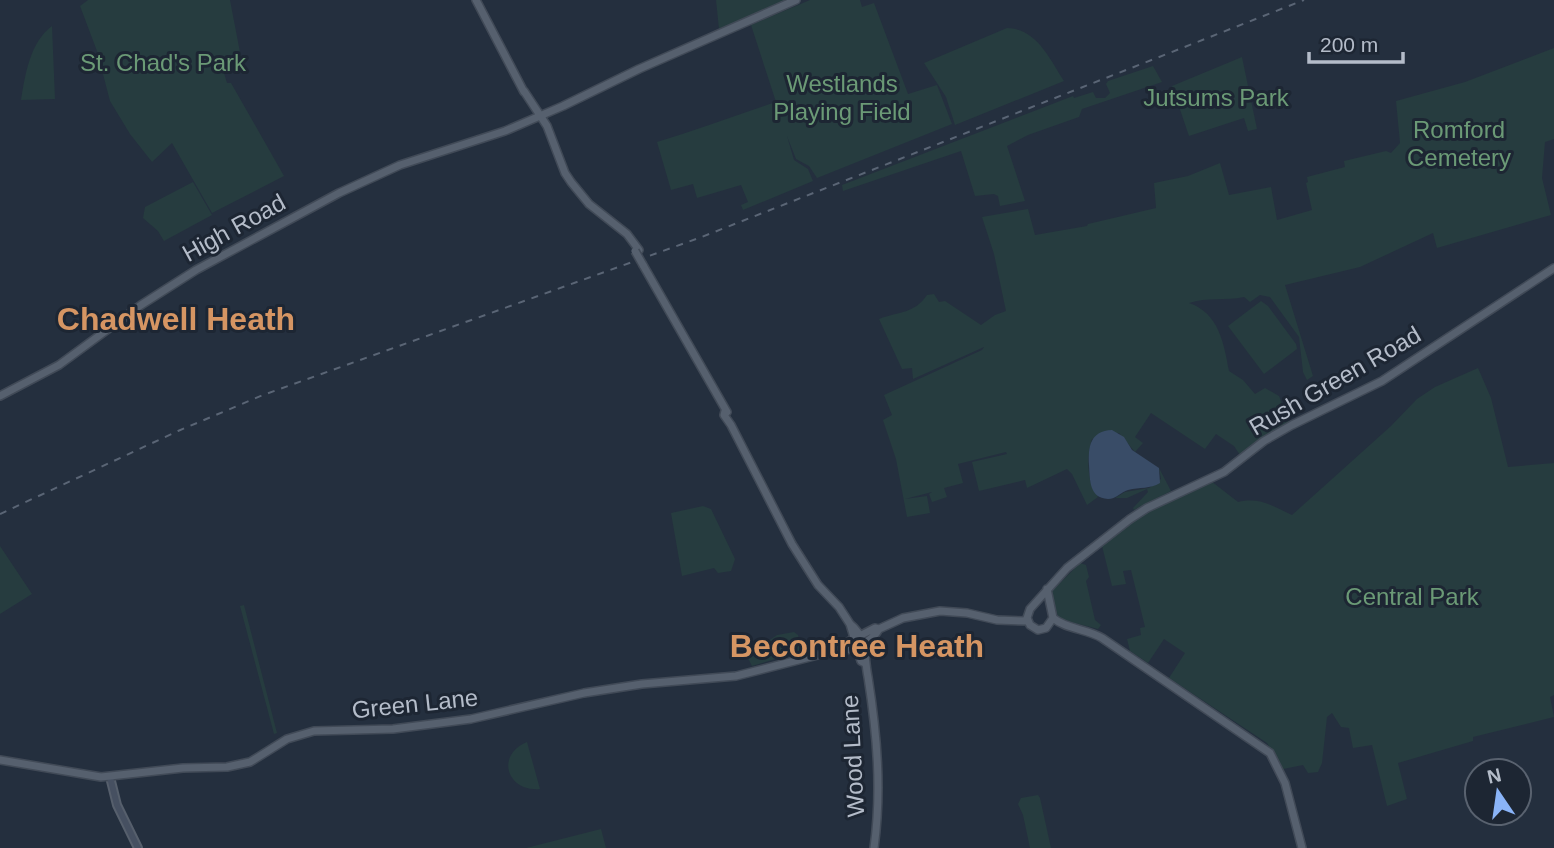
<svg xmlns="http://www.w3.org/2000/svg" width="1554" height="848" viewBox="0 0 1554 848" font-family="Helvetica,sans-serif">
  <style>
    .green { fill: #263c3f }
    .water { fill: #394c67 }
    .lines { fill: none; stroke-linecap: round; stroke-linejoin: round }
    .secondary-casing { stroke: #565f6c; stroke-width: 10 }
    .primary-casing { stroke: #414a57; stroke-width: 10 }
    .secondary { stroke: #465061; stroke-width: 6 }
    .primary { stroke: #56606e; stroke-width: 7 }
    .rail { stroke: #5a6575; stroke-width: 2; stroke-dasharray: 7 7; stroke-linecap: butt }
    .primary-bridge-casing { stroke: #414a57; stroke-width: 10; stroke-linecap: butt }
    .primary-bridge { stroke: #56606e; stroke-width: 7 }
    .labels { text-anchor: middle; stroke-width: 6; stroke-linejoin: round; paint-order: stroke }
    .park-label { font-size: 24px; fill: #6b9a76; stroke: #1d2633 }
    .street-label { font-size: 24px; fill: #b4bcc9; stroke: #1d2633 }
    .district-label { font-size: 32px; font-weight: bold; fill: #d59563; stroke: #1d2633 }
  </style>
  <rect width="100%" height="100%" fill="#242f3e"/>
  <path class="green" d="M88,0H230L243,68L224,73L227,83H231L284,176L212,213L172,143L152,162L130,134L110,101L97,51L80,6Z
    M716,0H786L719,29Z
    M810,0H860L862,7L874,3L908,94L937,85L952,124L817,178L809,166L796,159L787,136L794,160L808,169L813,181L743,210L741,205L748,202L741,185L697,198L693,184L671,190L657,142C697,130 736,115 776,102L751,25Z
    M52,26L55,99L21,100C25,75 30,42 52,26Z
    M1007,28C1037,29 1049,58 1064,81L955,125L946,97L924,63Z
    M1554,48V139L1545,142L1542,178L1551,215L1437,248L1433,233L1360,267L1285,285L1313,376L1307,380L1303,372L1299,337L1270,297L1260,295L1250,302L1244,297C1226,301 1207,297 1189,303C1219,313 1224,344 1229,371L1243,380L1255,394L1265,388L1279,396L1290,423L1264,436L1240,455L1234,446L1216,434L1205,449L1151,413L1135,437L1143,443L1135,452L1119,433L1092,439C1086,457 1087,483 1098,497L1087,505L1072,474L1067,469L1027,488L1025,480L979,491L972,462L1007,454L1006,452L958,464L963,483L944,488L947,497L932,502L929,494L932,492L905,499L927,496L930,513L907,517L896,459L883,420L892,415L884,395L982,350L984,347L913,379L912,368L902,369L879,319C900,311 914,314 927,295L934,294L939,302L945,301L981,325L995,315L1006,311L994,254L982,217L1028,209L1035,235L1087,226L1088,224L1156,208L1154,183L1188,176L1220,163L1229,195L1271,187L1277,220L1312,210L1306,183L1308,182L1307,177L1345,167L1344,161L1386,151L1391,153L1400,143L1396,101L1465,82Z
    M1242,57L1257,129L1248,131L1244,118L1189,136L1172,86Z
    M1153,66L1162,82L1082,109L1079,117L1028,135L1007,146L1025,201L1000,206L998,196L994,194L975,196L961,151L843,191L842,185L1073,96L1074,98L1093,92L1096,98H1105L1110,93L1106,84L1108,81Z
    M193,182L212,215L164,241L158,231L143,218L145,207Z
    M1261,301L1268,306L1296,344L1297,349L1264,374L1228,326Z
    M1478,368L1491,398L1508,467L1554,463V695L1550,697L1554,717L1473,737V741L1398,763L1407,799L1387,806L1372,745L1353,748L1349,728L1341,727L1332,713L1327,717L1322,763L1318,772L1308,773L1303,765L1283,769L1267,743L1169,678L1185,653L1164,639L1148,663L1130,651L1127,639L1141,635L1140,628L1145,627L1131,570L1123,571L1126,584L1112,586L1102,546C1134,516 1171,499 1211,481L1238,502C1260,497 1273,506 1292,515L1391,426L1417,399L1435,387Z
    M1159,468L1171,491L1134,510L1133,508L1148,492L1147,489L1127,498H1115L1125,492L1149,488L1161,479Z
    M703,506L711,509L735,559L731,571L718,573L714,568L682,576L671,513Z
    M0,546L32,594L0,614Z
    M1080,563L1086,565L1089,577L1086,581L1095,620L1101,625L1098,629L1059,619L1052,597V591Z
    M244,605L277,733L274,734L240,606Z
    M794,632L798,635L802,651L752,666L747,656L777,635Z
    M527,742L540,789C507,792 495,755 527,742Z
    M1038,795L1040,798L1051,848H1030L1023,815L1018,804L1021,798Z
    M601,829L606,848H526Z"/>
  <path class="water" d="M1112,430L1124,437L1132,450L1159,468L1160,483C1150,489 1140,487 1128,490C1121,492 1116,499 1108,499C1089,498 1090,480 1089,465C1088,447 1090,431 1112,430Z"/>
  <g class="lines">
    <g class="secondary-casing">
      <path id="secondary" d="M110,777L117,805L138,848"/>
    </g>
    <g class="primary-casing">
      <path id="primary" d="M476,0L524,92
        M524,91L547,126L565,173L571,182L589,204L627,234L639,250
        M643,265L727,412
        M0,396L59,365L141,305L196,270L339,193L400,165L505,131L563,106L639,69L796,0
        M725,411L724,415L731,425L792,544L818,585L839,607L850,624L861,661L865,663
        M1047,589L1053,618L1046,628L1038,630L1030,625L1027,618L1030,609L1067,568L1130,519L1147,508L1224,472L1264,441L1292,425L1382,381L1554,268
        M1053,618C1066,629 1087,629 1102,638L1270,753L1285,783L1302,848
        M850,624C867,637 864,658 868,677C877,734 882,790 874,848
        M837,650L840,646L875,628L879,629L903,618L940,611L967,613L997,620L1027,621
        M0,760L101,777L183,768L227,767L250,762L287,739L314,731L393,729L471,719L584,693L642,684L736,676L837,650C851,652 873,641 879,629"/>
    </g>
    <use href="#secondary" class="secondary"/>
    <use href="#primary" class="primary"/>
    <path class="rail" d="M0,514L178,431L263,395L699,238L1304,0"/>
    <g class="primary-bridge-casing">
      <path id="primary-bridge" d="M635,251L643,265"/>
    </g>
    <use href="#primary-bridge" class="primary-bridge"/>
  </g>
  <g class="labels">
    <g class="park-label">
      <text x="163" y="71">St. Chad's Park</text>
      <text x="842" y="92">Westlands<tspan x="842" dy="28">Playing Field</tspan></text>
      <text x="1216" y="106">Jutsums Park</text>
      <text x="1459" y="138">Romford<tspan x="1459" dy="28">Cemetery</tspan></text>
      <text x="1412" y="605">Central Park</text>
    </g>
    <g class="street-label">
      <text transform="translate(234 228) rotate(-29)" y="8">High Road</text>
      <text transform="translate(1335 381) rotate(-30)" y="8">Rush Green Road</text>
      <text transform="translate(415 704) rotate(-6)" y="8">Green Lane</text>
      <text transform="translate(853 756) rotate(-93)" y="8">Wood Lane</text>
    </g>
    <g class="district-label">
      <text x="176" y="330">Chadwell Heath</text>
      <text x="857" y="657">Becontree Heath</text>
    </g>
  </g>
  <g transform="translate(1498 792) rotate(347)"><circle r="33" fill="#1d2633" stroke="#59626f" stroke-width="2"/>
  <path d="M0-5L12 26L0 18L-12 26Z" fill="#8ab4f8"/>
  <text y="-10" font-size="19" font-weight="bold" text-anchor="middle" fill="#b4bcc9">N</text>
  </g>
  <path d="M1309 52v10h94v-10" fill="none" stroke="#b4bcc9" stroke-width="3.5"/>
  <text x="1320" y="52" font-size="21" fill="#b4bcc9" stroke="#1d2633" stroke-width="5" paint-order="stroke">200 m</text>
</svg>
